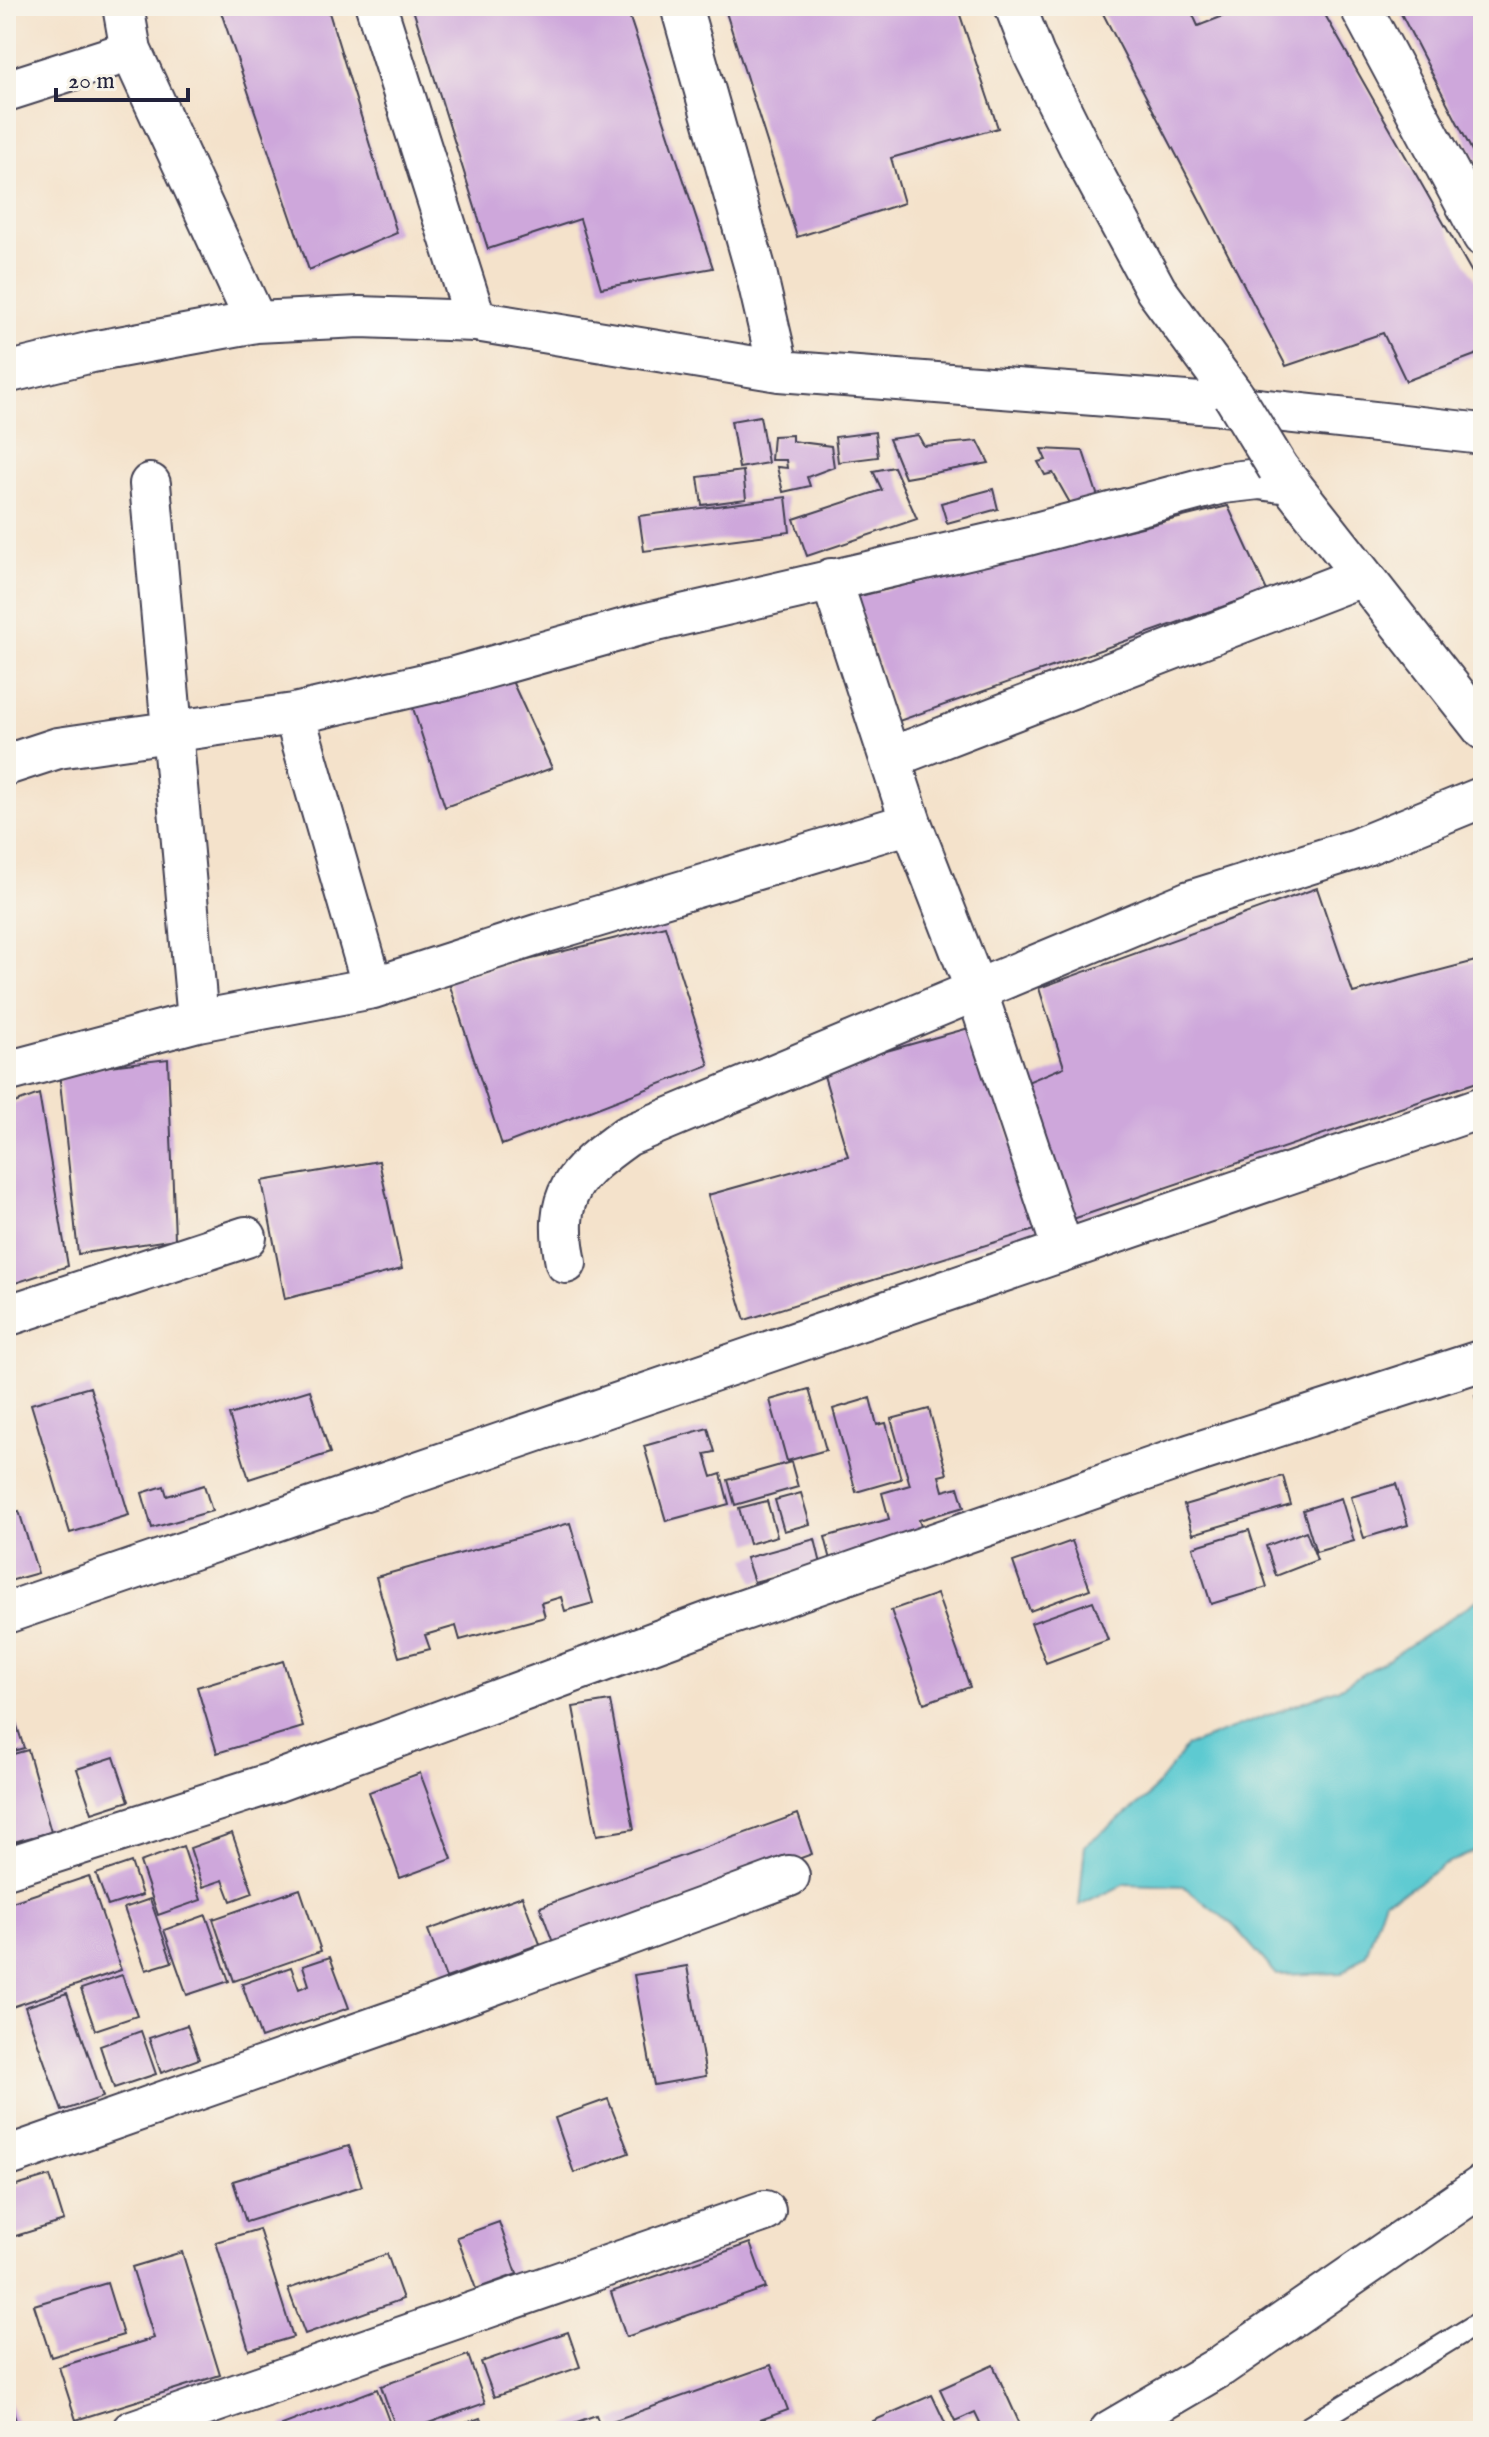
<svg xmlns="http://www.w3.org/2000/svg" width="1489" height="2437" viewBox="0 0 1489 2437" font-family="'IM FELL English',serif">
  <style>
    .water { fill: #5dcad1; stroke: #407686; stroke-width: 2 }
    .building { fill: #cea7db }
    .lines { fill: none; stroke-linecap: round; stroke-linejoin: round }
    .service-casing { stroke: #423f51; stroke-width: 24 }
    .minor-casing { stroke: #423f51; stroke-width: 44 }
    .service { stroke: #fff; stroke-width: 20 }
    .minor { stroke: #fff; stroke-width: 40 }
    .minor-bridge-casing { stroke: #423f51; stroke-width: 44; stroke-linecap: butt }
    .minor-bridge { stroke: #fff; stroke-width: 40 }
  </style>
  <rect width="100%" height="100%" fill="#f7f3e8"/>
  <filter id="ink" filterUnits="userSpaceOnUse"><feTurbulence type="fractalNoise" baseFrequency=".0125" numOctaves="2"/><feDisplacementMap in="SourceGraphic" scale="16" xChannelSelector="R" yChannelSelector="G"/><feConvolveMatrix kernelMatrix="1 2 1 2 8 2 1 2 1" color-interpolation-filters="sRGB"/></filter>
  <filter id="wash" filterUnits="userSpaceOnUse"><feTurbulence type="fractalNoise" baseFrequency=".006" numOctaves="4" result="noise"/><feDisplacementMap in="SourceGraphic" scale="32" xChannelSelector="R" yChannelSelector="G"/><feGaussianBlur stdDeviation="1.8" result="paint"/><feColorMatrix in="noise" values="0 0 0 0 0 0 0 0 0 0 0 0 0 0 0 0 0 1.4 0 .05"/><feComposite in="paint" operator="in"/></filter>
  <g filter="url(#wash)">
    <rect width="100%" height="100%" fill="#f4e2cb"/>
    <path class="water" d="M1483,1596V1848L1444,1865L1406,1891L1385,1899L1366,1954L1342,1973L1277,1975L1233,1925L1183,1886L1125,1884L1079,1906L1085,1845L1147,1798L1187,1746L1337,1689L1395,1655Z"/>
    <g id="blocks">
      <path class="building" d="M219,6H327L397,233L309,270Z
        M412,6H626L713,268L601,288L580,219L488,249Z
        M724,6H957L998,128L891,158L904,203L797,237Z
        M1099,6H1189L1198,26L1249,6H1320L1483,292V352L1406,381L1383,333L1286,366Z
        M1397,6H1483V172Z
        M760,416L768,463L739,468L731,421Z
        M875,432L878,457L838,462L835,437Z
        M792,435V441L831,446L834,467L807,477L810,486L783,492L777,467L787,468L786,460H771L773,436Z
        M918,435L924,446L978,441L989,463L905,478L889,439Z
        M1041,449L1083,451L1098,497L1070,503L1053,473L1045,475L1038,462L1046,460Z
        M894,467L917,519L807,556L794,519L882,490L873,471Z
        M743,471L746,499L702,505L698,477Z
        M993,489L998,509L947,523L941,503Z
        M786,497L790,532L644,551L639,516Z
        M1228,506L1267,591L899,721L856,597Z
        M512,681L552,768L445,807L412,705Z
        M1317,888L1353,993L1483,959V1080L1070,1220L1020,1085L1064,1067L1039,988Z
        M665,926L709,1065L502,1145L448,980Z
        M969,1028L1044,1227L745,1320L708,1195L848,1156L822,1069Z
        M168,1059L175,1239L78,1254L59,1072Z
        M39,1094L68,1266L6,1286V1106Z
        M379,1161L402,1269L285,1299L262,1181Z
        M90,1387L129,1515L70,1533L31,1404Z
        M809,1389L826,1450L787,1461L770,1400Z
        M310,1390L330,1453L249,1479L229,1415Z
        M1483,1394V1421H1482L1475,1396Z
        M870,1398L877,1425L886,1423L901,1479L856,1492L833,1409Z
        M929,1409L947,1474L939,1476L943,1491L958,1487L964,1507L919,1520L923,1533L831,1560L825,1537L889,1519L882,1493L910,1485L891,1419Z
        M708,1428L715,1452L705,1454L712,1477L721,1474L729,1504L666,1521L644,1446Z
        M791,1462L798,1487L735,1505L728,1480Z
        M1283,1476L1291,1505L1193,1534L1184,1505Z
        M1396,1484L1408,1525L1364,1538L1351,1497Z
        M204,1485L212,1511L152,1528L142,1493L164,1486L167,1496Z
        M801,1493L810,1524L784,1531L775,1500Z
        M1341,1498L1354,1541L1316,1552L1303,1510Z
        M767,1501L777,1536L749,1544L739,1508Z
        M19,1511L38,1573L6,1582V1515Z
        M570,1523L593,1603L565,1611L561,1597L541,1603L545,1617L460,1640L456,1626L425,1635L430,1649L399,1657L376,1577Z
        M1249,1530L1267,1587L1211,1604L1193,1547Z
        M1306,1531L1317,1560L1276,1576L1266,1546Z
        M815,1539L821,1564L754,1582L746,1558Z
        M1072,1541L1090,1589L1030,1611L1013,1562Z
        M937,1594L970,1687L924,1703L891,1610Z
        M1093,1601L1108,1640L1046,1663L1031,1623Z
        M283,1661L303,1727L217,1753L197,1687Z
        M6,1691L24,1748L6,1753Z
        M610,1701L634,1829L597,1835L573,1707Z
        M28,1750L51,1832L6,1844V1756Z
        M114,1757L129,1801L92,1813L77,1769Z
        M420,1773L452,1859L400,1878L369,1792Z
        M798,1814L812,1854L555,1948L540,1907Z
        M232,1833L253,1893L231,1901L223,1880L203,1887L190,1848Z
        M183,1846L201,1900L158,1915L140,1862Z
        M131,1862L142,1895L108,1906L96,1874Z
        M89,1876L121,1970L9,2008L6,2000V1904Z
        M300,1889L321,1951L234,1981L213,1919Z
        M522,1896L540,1944L446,1978L428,1930Z
        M150,1899L172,1962L146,1970L124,1908Z
        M206,1915L229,1981L187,1995L164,1930Z
        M330,1957L349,2008L261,2038L242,1984L291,1967L299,1989L309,1985L303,1966Z
        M687,1966L706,2076L654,2085L634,1975Z
        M122,1975L137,2016L95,2030L81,1989Z
        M67,1993L103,2097L62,2111L25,2007Z
        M187,2025L199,2059L161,2073L149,2038Z
        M141,2031L156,2074L114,2088L100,2046Z
        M608,2099L629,2153L574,2173L555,2118Z
        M349,2146L362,2186L246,2222L233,2181Z
        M50,2176L64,2221L6,2239V2189Z
        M499,2222L517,2274L476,2289L457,2237Z
        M259,2229L293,2337L249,2350L216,2242Z
        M750,2243L766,2288L626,2337L611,2292Z
        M182,2252L220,2375L76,2420L59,2367L154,2338L132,2267Z
        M387,2254L403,2299L305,2334L288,2289Z
        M107,2283L123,2335L51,2357L34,2305Z
        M568,2332L580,2367L494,2397L481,2362Z
        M468,2355L485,2403L406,2431H397L381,2386Z
        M771,2365L788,2410L730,2431H616L612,2421Z
        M993,2365L1023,2431H984L975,2412L955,2421L940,2389Z
        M377,2389L392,2429L385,2431H284L282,2425Z
        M6,2392H7L19,2431H6Z
        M932,2395L949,2431H877L873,2421Z
        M596,2415L602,2431H552Z
        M480,2418L485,2431H443Z"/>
    </g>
  </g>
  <g filter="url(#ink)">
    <use href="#blocks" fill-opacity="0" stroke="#423f51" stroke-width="2"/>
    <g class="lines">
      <g class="service-casing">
        <path id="service" d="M1302,2431L1483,2320"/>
      </g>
      <g class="minor-casing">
        <path id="minor" d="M123,6L131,51L256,322
          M376,6L476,321
          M681,6L755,268L779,371
          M1015,6L1034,55L1088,164L1156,290L1234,396
          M1360,6L1483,236
          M6,91L131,51
          M6,373L92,352L256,322L360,317L476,321L779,371L1213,404L1483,434
          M1278,468L1483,729
          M150,484L198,1021
          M831,579L911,823L976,990L1063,1250
          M294,714L373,988
          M890,758L1362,576
          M6,765L58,748L294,714L455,677L639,625L1028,535L1223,483L1259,479L1289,483
          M6,1072L198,1021L373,988L546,932L911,823
          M566,1263C552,1194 574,1174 627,1136L1190,901L1356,849L1483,797
          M6,1316L246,1237
          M6,1613L1483,1107
          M6,1868L275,1782L715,1620L1189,1455L1483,1360
          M6,2157L410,2015L789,1876
          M132,2431L765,2211
          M1110,2431L1221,2366L1483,2185"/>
      </g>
      <use href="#service" class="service"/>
      <use href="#minor" class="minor"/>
      <g class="minor-bridge-casing">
        <path id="minor-bridge" d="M1234,396L1278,468"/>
      </g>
      <use href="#minor-bridge" class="minor-bridge"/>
    </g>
  </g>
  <rect width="1489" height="2437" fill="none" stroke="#f7f3e8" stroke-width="32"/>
  <path d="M56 88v12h132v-12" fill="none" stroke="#22223b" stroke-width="4"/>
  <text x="68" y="88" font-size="24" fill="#22223b" stroke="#f7f3e8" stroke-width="6" paint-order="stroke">20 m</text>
</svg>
